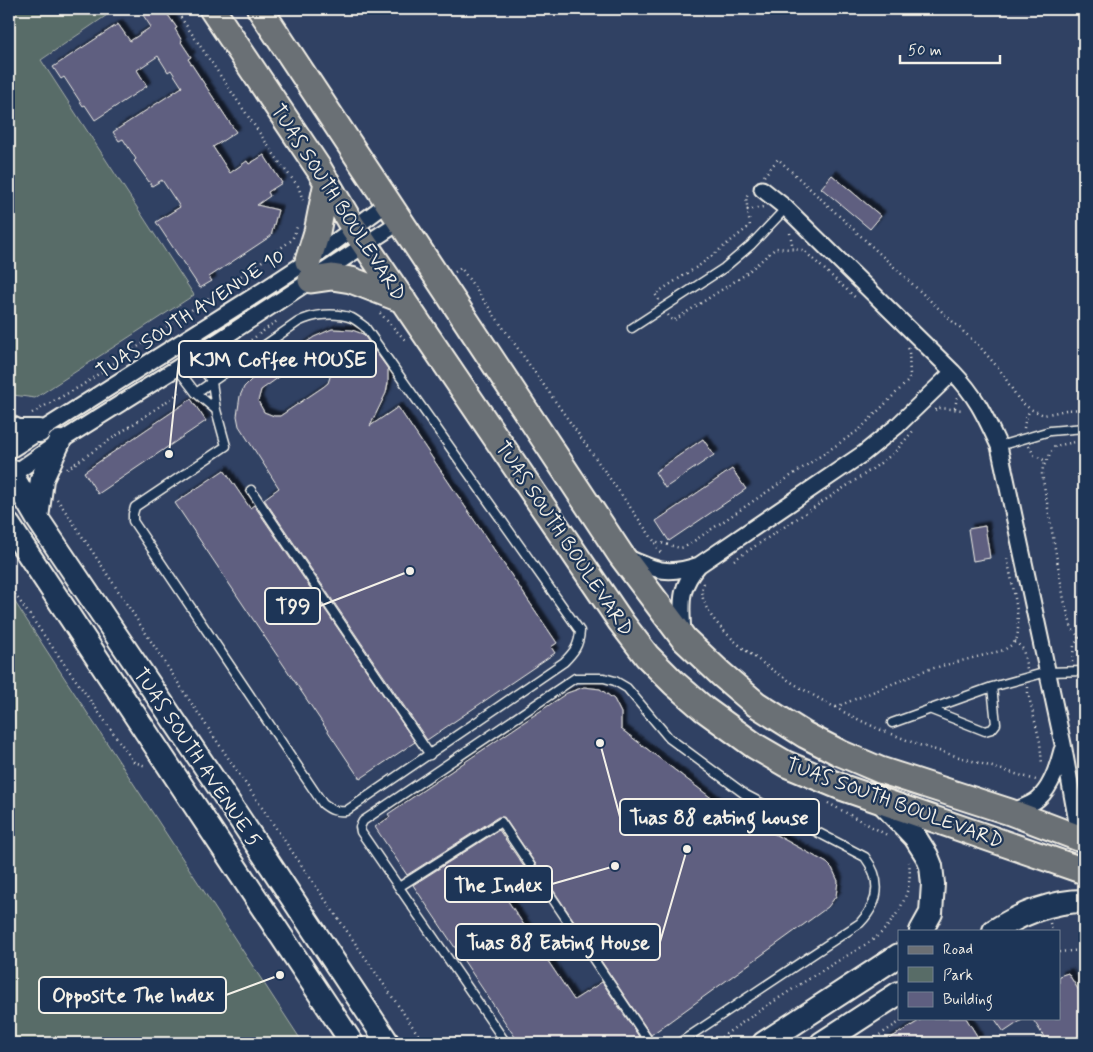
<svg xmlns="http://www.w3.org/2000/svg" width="1093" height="1052" viewBox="0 0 1093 1052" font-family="Mynerve,sans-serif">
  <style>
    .green { fill: #586c67; stroke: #a6aea8 }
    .building { fill: #5f5f80; stroke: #f4f1e8; fill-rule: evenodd; filter: url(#shadow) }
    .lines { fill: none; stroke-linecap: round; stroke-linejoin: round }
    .lane-casing { stroke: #f4f1e8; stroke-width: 11 }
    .street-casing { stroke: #f4f1e8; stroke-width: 19 }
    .secondary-casing { stroke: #f4f1e8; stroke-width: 26 }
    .primary-casing { stroke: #f4f1e8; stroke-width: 29 }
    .path { stroke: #f4f1e8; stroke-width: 2.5; stroke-dasharray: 1 4; stroke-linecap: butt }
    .lane { stroke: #1d3557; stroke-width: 8 }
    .street { stroke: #1d3557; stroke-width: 15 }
    .secondary { stroke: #1d3557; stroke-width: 22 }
    .primary { stroke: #6b6f74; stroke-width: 25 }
    .labels { text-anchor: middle; stroke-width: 4.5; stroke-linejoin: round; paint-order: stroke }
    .street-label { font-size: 20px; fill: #f4f1e8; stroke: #1d3557 }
    .leader { fill: none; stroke: #f4f1e8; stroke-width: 2 }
    .callout-dot { fill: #f4f1e8; stroke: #1d3557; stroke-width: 2 }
    .callout { fill: #1d3557; stroke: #f4f1e8; stroke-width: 2 }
    .callout-label { font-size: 21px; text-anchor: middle; font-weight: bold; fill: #f4f1e8 }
  </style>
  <defs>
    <filter id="shadow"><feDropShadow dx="4.5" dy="-4.5" stdDeviation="1" flood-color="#0009"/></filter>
  </defs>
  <rect width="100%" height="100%" fill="#304163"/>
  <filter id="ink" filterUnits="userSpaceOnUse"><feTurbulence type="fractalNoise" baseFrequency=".02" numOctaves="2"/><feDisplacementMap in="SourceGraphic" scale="10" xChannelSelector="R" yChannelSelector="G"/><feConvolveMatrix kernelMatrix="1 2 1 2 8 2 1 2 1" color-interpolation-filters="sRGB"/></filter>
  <g filter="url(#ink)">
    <path class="green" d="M9,9H116L41,60L194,295L35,398L13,395L9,389Z
      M9,593L303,1043H9Z"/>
    <path class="building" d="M139,9H163L168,15L177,28L175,29L182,41L181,42L191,57L188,59L236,132L213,147L230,173L247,161L249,164L264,155L282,183L268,192L270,196L257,205L278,210L271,236L209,277L212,281L200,288L156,222L180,207L162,180L152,186L134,161L136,159L123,139L119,141L113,132L182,87L171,70L168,72L158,56L137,70L147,86L95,120L85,105L83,106L64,77L61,79L53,67L118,24L130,41L151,27Z
      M832,175L881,216L870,229L821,188Z
      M332,329L352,330L363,334L388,369V383L386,393L370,426L398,407L557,643L551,647L555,653L427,740L264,499L279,488L239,426L237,416L240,396L244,387L252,379L314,337ZM314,356L325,361L329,365L330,377L328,383L323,387L280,416H274L264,412L258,401L261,390L303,360Z
      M191,399L206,421L98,494L84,472Z
      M703,439L714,455L665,488L655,472Z
      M732,469L746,489L669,541L656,521Z
      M224,470L250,508L254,505L415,742L360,779L175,503Z
      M985,526L990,558L973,561L968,529Z
      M584,687L600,689L614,699L621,713V729L718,803L827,863L832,868L838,881L836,896L828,907L651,1035L504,817H498L407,875L375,827L390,817L388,814L567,693Z
      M499,830L535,883L508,901L574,1000L602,982L642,1041L639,1043H519L413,885Z
      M1068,973L1084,999V1043H1048L1032,1018H1059V976Z
      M924,1018H966L979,1039L973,1043H882Z
      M994,1018H1025L1004,1032Z"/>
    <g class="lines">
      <g class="lane-casing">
        <path id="lane" d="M632,328L724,268L751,245L786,208
          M194,357L212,382L216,410L226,446L135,507L133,514V521L323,804C331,810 335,812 346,811L564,662C574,652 579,646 580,631L365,327C361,324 356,320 352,318C335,312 313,314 298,322L196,393
          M177,368L196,393L216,410
          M999,446L1050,431L1084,428
          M251,490L430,755
          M929,709L985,731L992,729L996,724L992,687
          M892,723L992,687L1047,672L1084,671
          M399,887L501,822L650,1043
          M506,1043L361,832L360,827L363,821L575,678H604L615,681L627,688L669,738L746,795L865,857C882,880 880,902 860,923L679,1043"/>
      </g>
      <g class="street-casing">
        <path id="street" d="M762,189L786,208L953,372C977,397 985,416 999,446L1063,744L1080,839
          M9,451L268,287L320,253L389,202
          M9,477L59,442L177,368L401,221
          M626,557C656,570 666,576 699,565L864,453L897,426L953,372
          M683,636C682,606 677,589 699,565
          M1010,812C1020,808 1032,805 1039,798C1052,786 1058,766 1062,750"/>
      </g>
      <g class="secondary-casing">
        <path id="secondary" d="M9,427L18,431H39
          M9,470L37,518L214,780L388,1043
          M37,518L42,479L59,442
          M9,525L352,1043
          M879,799L915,837L927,856L931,866L933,884L931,913L921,931
          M994,931C1020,914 1053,901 1084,901
          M764,1043L899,955
          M822,1043L899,993"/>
      </g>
      <g class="primary-casing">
        <path id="primary" d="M212,9L319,169L353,227L621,622L647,656L674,683L704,709L755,746L786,764L844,788L1084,871
          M260,9L621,555L684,639L721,674L756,704L805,735L840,753L880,770L1010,812L1084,840
          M308,261L317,232L327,182
          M311,280L332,277L351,280L403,300"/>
      </g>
      <path class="path" d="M175,9L282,166L298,186L303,200
        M764,176L778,159L980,347L1000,370L1019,400L1030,409L1044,415L1066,410L1084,409
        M747,210L763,207
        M790,233L793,249
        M455,272L461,268L654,541L680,548L685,547L859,430L908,381L910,375L909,350L908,348
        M659,300L655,294L700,265L750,226L746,198L748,193
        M380,313L407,342
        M668,315L673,321L743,276L776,248L803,250L857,299
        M251,340L277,321
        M955,408L957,397
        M935,410L939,408L964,410
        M32,413L81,386L248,271L292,240L297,227
        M1024,428L1025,421L1030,409
        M1084,442H1075L1055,446L1043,467L1042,474L1064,600L1072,629L1079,637L1084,639
        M1029,446L1034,455L1046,461
        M67,469L182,391
        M57,499C100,562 141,626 182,689C261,808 343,925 424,1043
        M655,543L662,555
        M734,560L871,470L894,453L913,431
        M704,583C683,632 850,718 886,732
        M9,586L134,762L146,766
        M1015,641L1023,649L1027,669
        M1072,662L1074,646L1079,637
        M1028,687V693L1040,742L1042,764
        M1084,687L1081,696L1084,713
        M836,707L926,670L1004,650C1008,647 1013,645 1016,640C1023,626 1010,574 1007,557
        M892,734L919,745L1036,780
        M828,803L887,835
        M1050,923L1052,931
        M1059,952L1084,950
        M713,1043C751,1016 789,991 828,967C842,958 875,941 883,931C901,912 913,889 909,862
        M867,1043L906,1018"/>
      <use href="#lane" class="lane"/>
      <use href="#street" class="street"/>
      <use href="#secondary" class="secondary"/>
      <use href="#primary" class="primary"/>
    </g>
  </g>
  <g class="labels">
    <g class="street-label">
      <text transform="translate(339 202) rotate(57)" y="7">TUAS SOUTH BOULEVARD</text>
      <text transform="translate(190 313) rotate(-33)" y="7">TUAS SOUTH AVENUE 10</text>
      <text transform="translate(565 538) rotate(56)" y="7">TUAS SOUTH BOULEVARD</text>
      <text transform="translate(198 757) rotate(56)" y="7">TUAS SOUTH AVENUE 5</text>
      <text transform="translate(895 802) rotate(20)" y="7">TUAS SOUTH BOULEVARD</text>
    </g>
  </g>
  <path class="leader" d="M169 454L179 359M410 571L320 606M600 743L620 817M615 866L552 884M687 849L660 942M280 975L226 995"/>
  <g class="callout-dot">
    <circle cx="169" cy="454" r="5"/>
    <circle cx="410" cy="571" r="5"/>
    <circle cx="600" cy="743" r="5"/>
    <circle cx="615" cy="866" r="5"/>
    <circle cx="687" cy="849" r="5"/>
    <circle cx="280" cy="975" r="5"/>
  </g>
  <g class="callout">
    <rect x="179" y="341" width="197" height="36" rx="5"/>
    <rect x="265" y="588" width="55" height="36" rx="5"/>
    <rect x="620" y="799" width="199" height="36" rx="5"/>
    <rect x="445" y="866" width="107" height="36" rx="5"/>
    <rect x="456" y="924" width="204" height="36" rx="5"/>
    <rect x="39" y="977" width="187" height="36" rx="5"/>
  </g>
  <g class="callout-label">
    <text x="278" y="366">KJM Coffee HOUSE</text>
    <text x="293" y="613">T99</text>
    <text x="719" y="824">Tuas 88 eating house</text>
    <text x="498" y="892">The Index</text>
    <text x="558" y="949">Tuas 88 Eating House</text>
    <text x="133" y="1002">Opposite The Index</text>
  </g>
  <rect width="1093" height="1052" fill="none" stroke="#1d3557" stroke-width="30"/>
  <rect x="15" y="15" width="1063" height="1022" fill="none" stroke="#f4f1e8" stroke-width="2" filter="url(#ink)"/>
  <rect x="898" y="930" width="162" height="90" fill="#1d3557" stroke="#738091"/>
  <rect x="908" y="946" width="25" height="8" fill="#6b6f74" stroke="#738091"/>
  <text x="943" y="954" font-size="15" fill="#f4f1e8">Road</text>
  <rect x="908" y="967" width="25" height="15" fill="#586c67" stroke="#738091"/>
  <text x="943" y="980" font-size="15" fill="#f4f1e8">Park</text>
  <rect x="908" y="992" width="25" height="15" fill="#5f5f80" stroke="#738091"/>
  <text x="943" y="1004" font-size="15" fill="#f4f1e8">Building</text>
  <path d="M900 55v8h100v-8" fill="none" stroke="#f4f1e8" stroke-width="2.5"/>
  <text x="908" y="55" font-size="15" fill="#f4f1e8" stroke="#1d3557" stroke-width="4" paint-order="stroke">50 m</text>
</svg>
